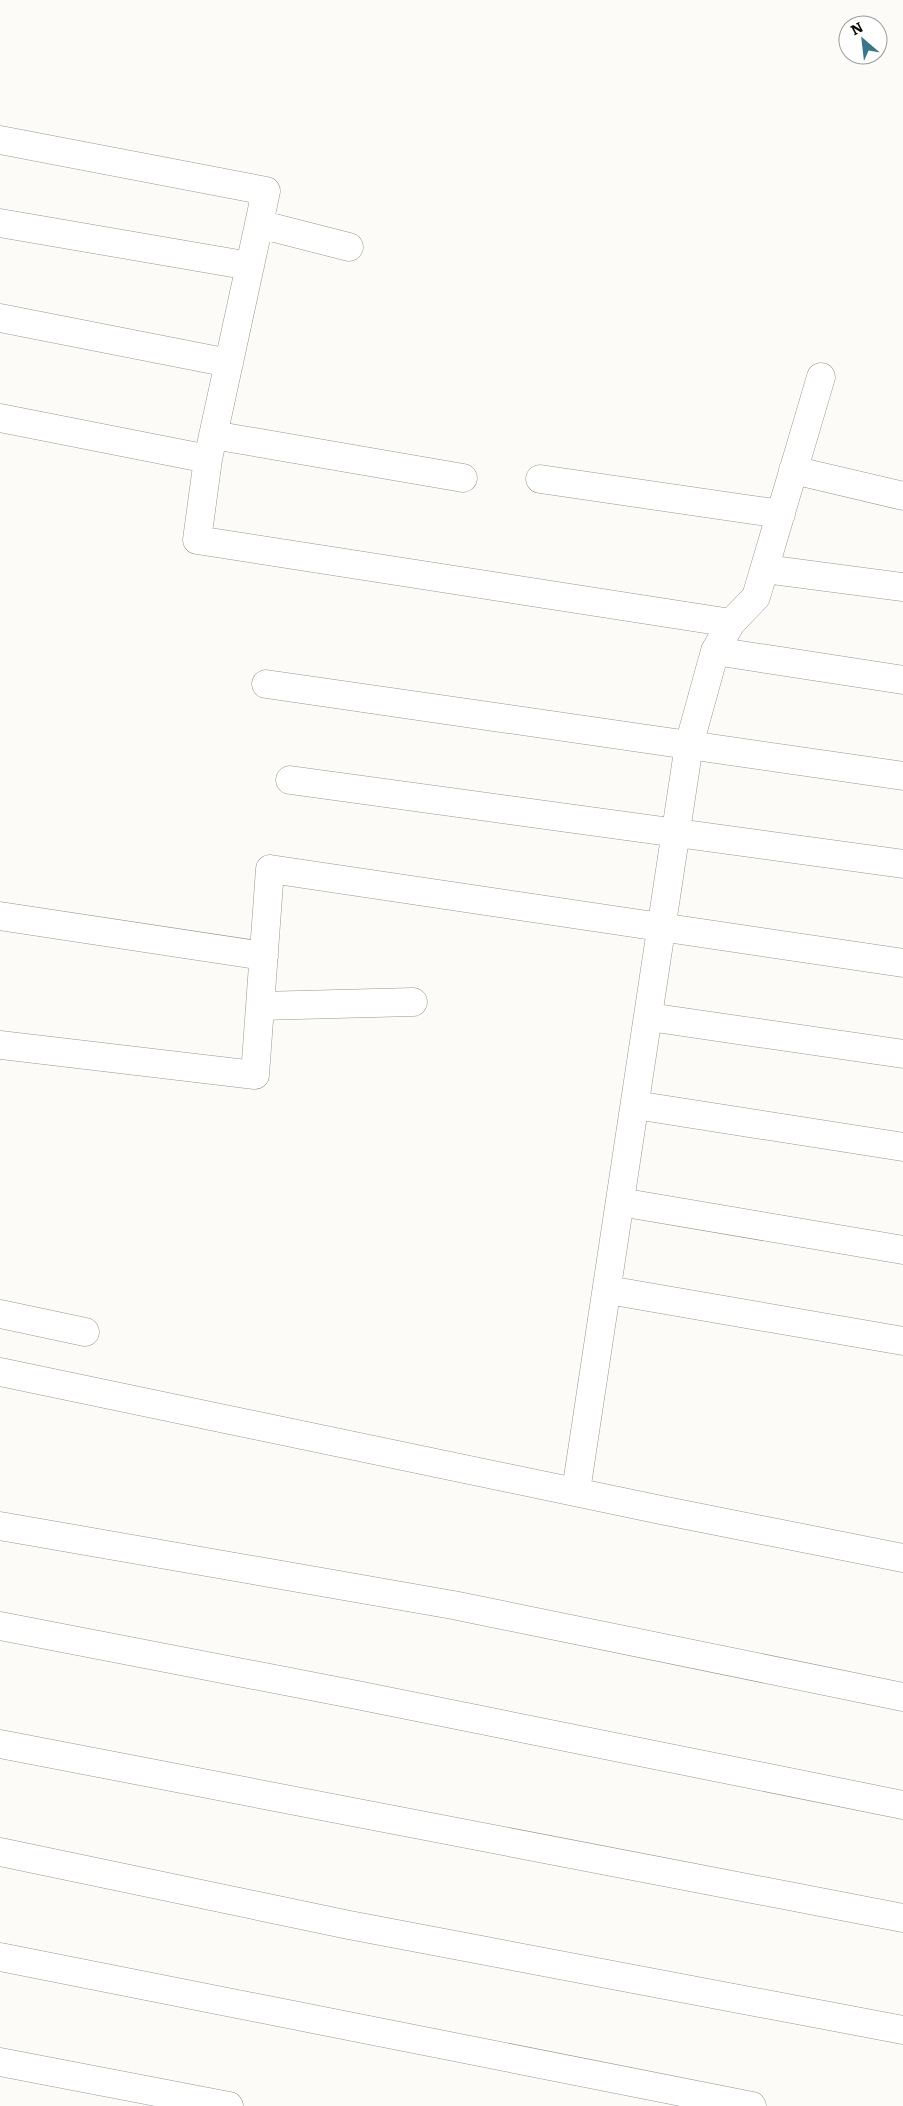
<svg xmlns="http://www.w3.org/2000/svg" width="903" height="2106" viewBox="0 0 903 2106" font-family="Literata,serif">
  <style>
    .lines { fill: none; stroke-linecap: round; stroke-linejoin: round }
    .minor-casing { stroke: #999793; stroke-width: 29 }
    .minor { stroke: #fff; stroke-width: 28 }
  </style>
  <rect width="100%" height="100%" fill="#fdfbf7"/>
  <g class="lines">
    <g class="minor-casing">
      <path id="minor" d="M0,140L266,191L259,224
        M0,223L250,266
        M0,318L229,363
        M0,418L208,459L259,224L349,247
        M213,435L463,478
        M208,459L197,540L731,623
        M793,470L903,496
        M540,479L781,514
        M765,569L903,587
        M715,651L903,680
        M266,684L903,776
        M290,780L903,864
        M0,916L264,956
        M260,1006L413,1002
        M649,1017L903,1054
        M0,1045L255,1075L270,869L903,963
        M635,1105L903,1147
        M620,1202L903,1250
        M608,1290L903,1341
        M0,1314L85,1332
        M0,1372L661,1510L903,1558
        M576,1491L689,745L715,651L731,623L756,597L821,377
        M0,1526L453,1605L903,1697
        M0,1626L357,1695L903,1805
        M0,1744L903,1918
        M0,1852L349,1925L903,2030
        M0,1957L752,2106
        M0,2062L229,2106"/>
    </g>
    <use href="#minor" class="minor"/>
  </g>
  <g transform="translate(863 40) rotate(332)"><circle r="24" fill="#ffffff" stroke="#9e9e9d"/>
  <path d="M0-4L9 19L0 12L-9 19Z" fill="#38778b"/>
  <text y="-8" font-size="14" font-weight="bold" text-anchor="middle" fill="#0d0c0b">N</text>
  </g>
</svg>
